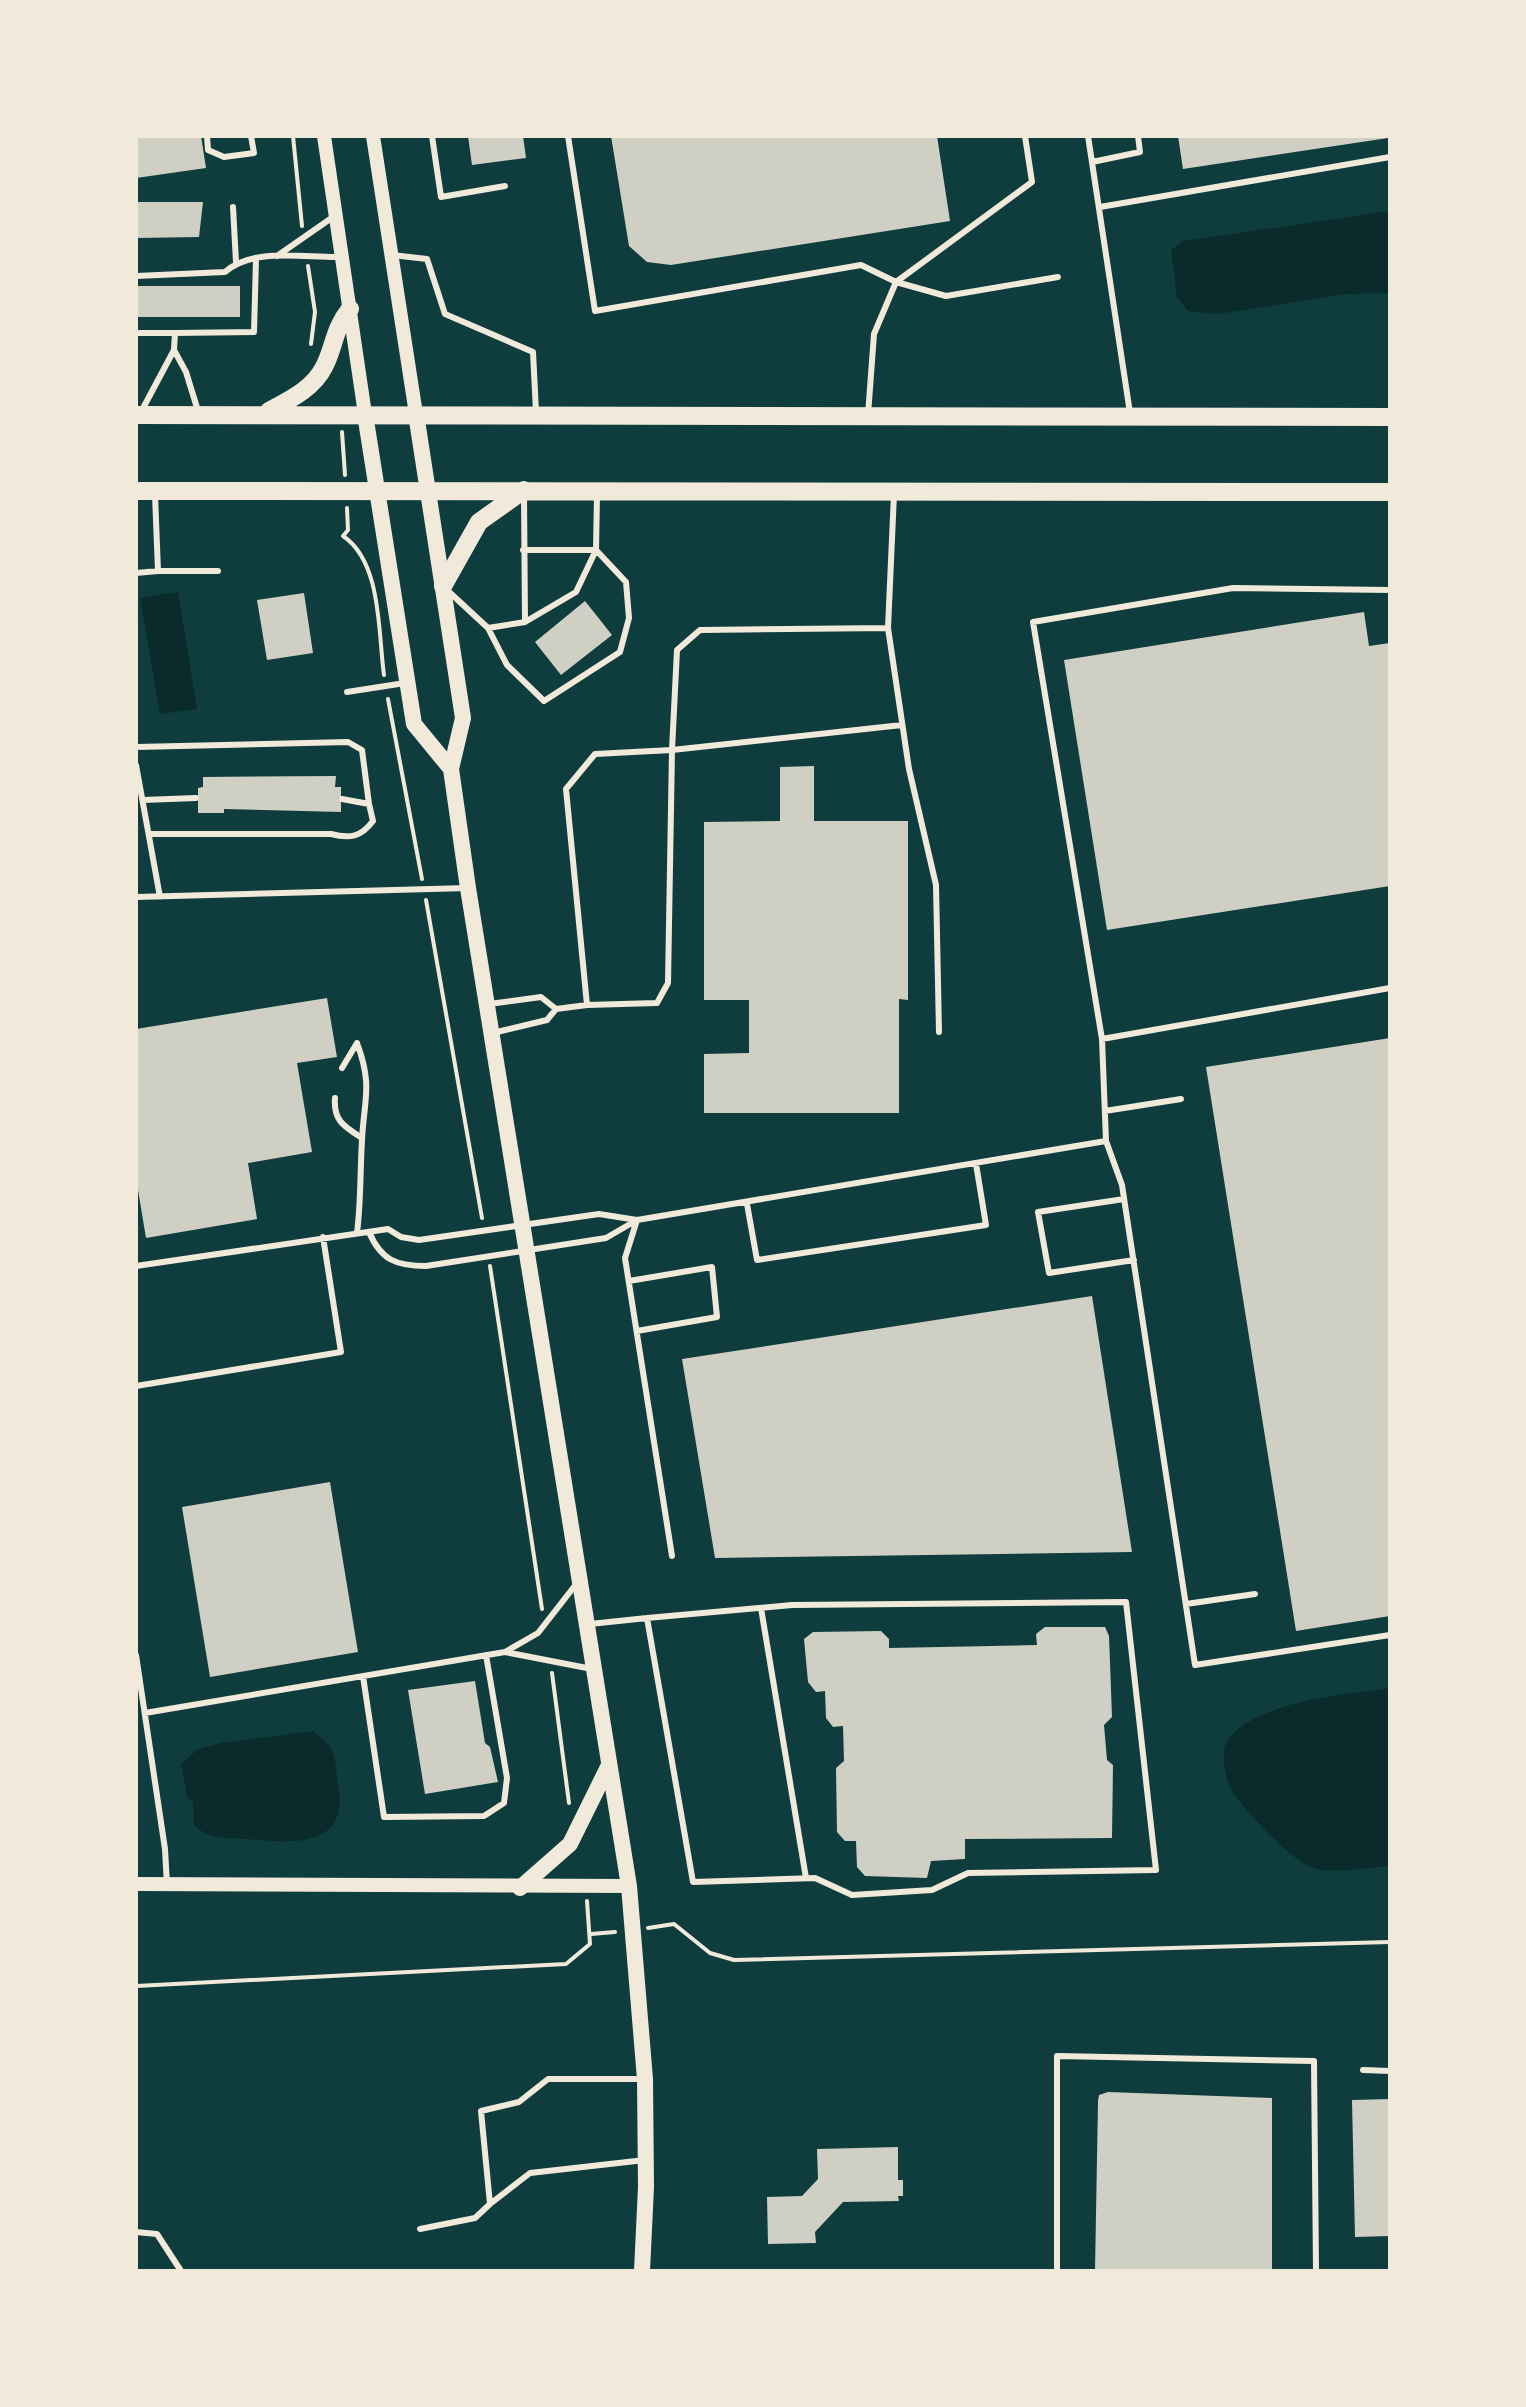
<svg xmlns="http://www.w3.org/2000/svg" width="1526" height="2407" viewBox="0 0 1526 2407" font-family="'Golos Text',sans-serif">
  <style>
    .water { fill: #0a2a2b }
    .building { fill: #cfcfc3 }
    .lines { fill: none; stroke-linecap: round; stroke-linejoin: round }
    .path { stroke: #f1e9da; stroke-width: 4 }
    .service { stroke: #f1e9da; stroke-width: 6 }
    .tertiary { stroke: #f1e9da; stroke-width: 14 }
    .secondary { stroke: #f1e9da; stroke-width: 16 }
    .primary { stroke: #f1e9da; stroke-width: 18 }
  </style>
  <rect width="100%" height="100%" fill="#0f3d3e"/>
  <path class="water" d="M1390,211V293L1346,294L1218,314L1188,311L1177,297L1171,250L1183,241Z
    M178,592L197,709L160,714L140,598Z
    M1390,1688V1866C1367,1867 1332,1875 1311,1867C1291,1860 1243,1809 1232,1791C1225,1778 1219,1750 1229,1738C1262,1700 1343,1695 1390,1688Z
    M314,1731C318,1738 328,1742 331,1748C336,1756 336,1774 338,1784C350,1849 293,1843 246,1839C225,1837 209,1840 194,1825L193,1802L187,1798L181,1764L198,1749L221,1743Z"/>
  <path class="building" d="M136,136H201L206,168L136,178Z
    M468,136H523L526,158L472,165Z
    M611,136H937L950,221L671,265L647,262L629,246Z
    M1178,136H1388V138L1183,169Z
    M136,202H203L199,237L136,238Z
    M136,286H240V317H136Z
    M304,593L313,653L267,660L257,600Z
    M585,601L612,635L561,675L535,642Z
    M1364,612L1369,646L1390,643V886L1107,930L1064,660Z
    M814,766V821H908V1000L899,999V1113H704V1054L749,1053V1000H704V822L780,821V767Z
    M336,776L335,787H341V812L224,809V813H198V788L203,787V777Z
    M327,998L337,1057L297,1063L312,1152L248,1163L257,1219L146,1238L136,1178V1029Z
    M1390,1038V1616L1296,1631L1206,1067Z
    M1092,1296L1132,1552L715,1558L682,1359Z
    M330,1482L358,1652L210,1677L182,1507Z
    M1045,1627H1105L1109,1636L1112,1717L1104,1725L1107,1760L1113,1765L1112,1838L965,1839V1859L931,1861L927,1878L865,1876L857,1867L856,1841H845L837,1832L836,1768L844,1761L843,1726L833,1727L826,1718L825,1691L816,1692L808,1682L804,1639L813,1632L881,1631L889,1639V1648L1037,1645L1036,1634Z
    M475,1681L485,1743L490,1747L498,1782L425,1794L408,1690Z
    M1108,2092L1272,2098V2271H1095L1098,2101L1099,2095Z
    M1390,2099V2236L1355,2237L1352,2100Z
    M898,2147V2180H903V2196H898L899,2201L843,2202L815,2232L816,2243L768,2244L767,2197L802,2196L818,2179L817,2149Z"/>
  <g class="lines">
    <path class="path" d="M293,136L302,226
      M308,266L315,312L311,344
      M342,432L345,475
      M347,508L348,530L343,536C382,562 378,633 384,675
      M388,699L422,879
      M426,900L482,1218
      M490,1266L542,1609
      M552,1673L569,1803
      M648,1928L674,1924L710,1953L734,1960L1390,1942
      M591,1934L615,1932
      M136,1986L566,1964L590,1944L587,1901"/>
    <path class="service" d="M207,136L208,150L224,157L254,153L251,136
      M432,136L441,197L505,186
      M568,136L595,311L861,265L896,282L946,296L1058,277
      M1088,136L1130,413
      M1092,162L1140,152L1138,136
      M233,207L236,262
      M1100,207L1390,157
      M392,255L427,259L445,314L533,352L536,412
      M277,256L333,217
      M136,276L225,272C253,247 305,258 340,257
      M136,333H175L174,350L141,412
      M175,333L254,332L256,259
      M174,350L186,372L198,411
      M868,415L874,334L896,282L1032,182L1025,136
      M155,495L158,571H218
      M136,573L158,571
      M447,590L488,628L525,622L524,494
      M1390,590L1233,588L1033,622L1102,1039L1390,988
      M525,622L576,592L596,550L597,495
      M488,628L507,665L544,701L620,652L629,618L626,582L596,550H523
      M888,628L909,769L936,885L939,1032
      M347,692L405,683
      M136,747L348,742L362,750L369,804
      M136,765L160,897
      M143,800L196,798
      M150,834H331C350,839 361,837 373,821L369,804L342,799
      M136,897L468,888
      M489,1004L541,997L556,1009
      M587,1005L657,1003L668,983L672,750L902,725
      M493,1033L547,1020L556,1009L587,1005L566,789L595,754L672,750L677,650L700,630L888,628L894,494
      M1102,1039L1106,1141
      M357,1043C373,1086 364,1099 362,1140C360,1172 361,1202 357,1233
      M342,1068L357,1043
      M335,1098C333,1121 345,1127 362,1138
      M1105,1111L1181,1099
      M1124,1199L1038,1212L1049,1273L1134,1260
      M747,1204L757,1260L986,1225L976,1164
      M369,1232C381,1260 396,1266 426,1266L606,1238L637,1220
      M136,1266L388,1229L401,1237L419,1240L599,1214L637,1220
      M629,1281L712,1267L717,1317L637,1331
      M136,1386L341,1352L323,1237
      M672,1556L625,1258L637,1220L1106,1141L1122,1185L1195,1665L1390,1635
      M1186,1604L1255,1594
      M761,1608L806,1878
      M590,1624L647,1618L792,1605L1126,1602L1156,1870L968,1873L932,1890L852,1895L815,1878L693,1882L647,1618
      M505,1652L592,1669
      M136,1655L165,1849L167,1885
      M363,1676L384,1817L484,1816L504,1803L507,1778L486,1655
      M145,1713L505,1652L538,1633L577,1583
      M1363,2070L1390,2071
      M645,2160L530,2173L490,2204L481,2111L519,2102L548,2079H645
      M420,2229L475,2218L490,2204
      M136,2232L157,2234L181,2271
      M1057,2271V2056L1314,2061L1316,2271"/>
    <path class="tertiary" d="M324,136L365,414
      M373,136L416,414
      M136,1884L629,1886"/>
    <path class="secondary" d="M365,414L414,724L451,769
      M416,414L463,718L451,769L468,888L629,1886L645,2079L646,2187L642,2271
      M520,1888L570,1844L609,1765"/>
    <path class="primary" d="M269,411C289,400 313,389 324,367C335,346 333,330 350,309
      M136,415L1390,417
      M136,491L1390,492
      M443,586L479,522L524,490"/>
  </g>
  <rect width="1526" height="2407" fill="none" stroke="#f1e9da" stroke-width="276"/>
</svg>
